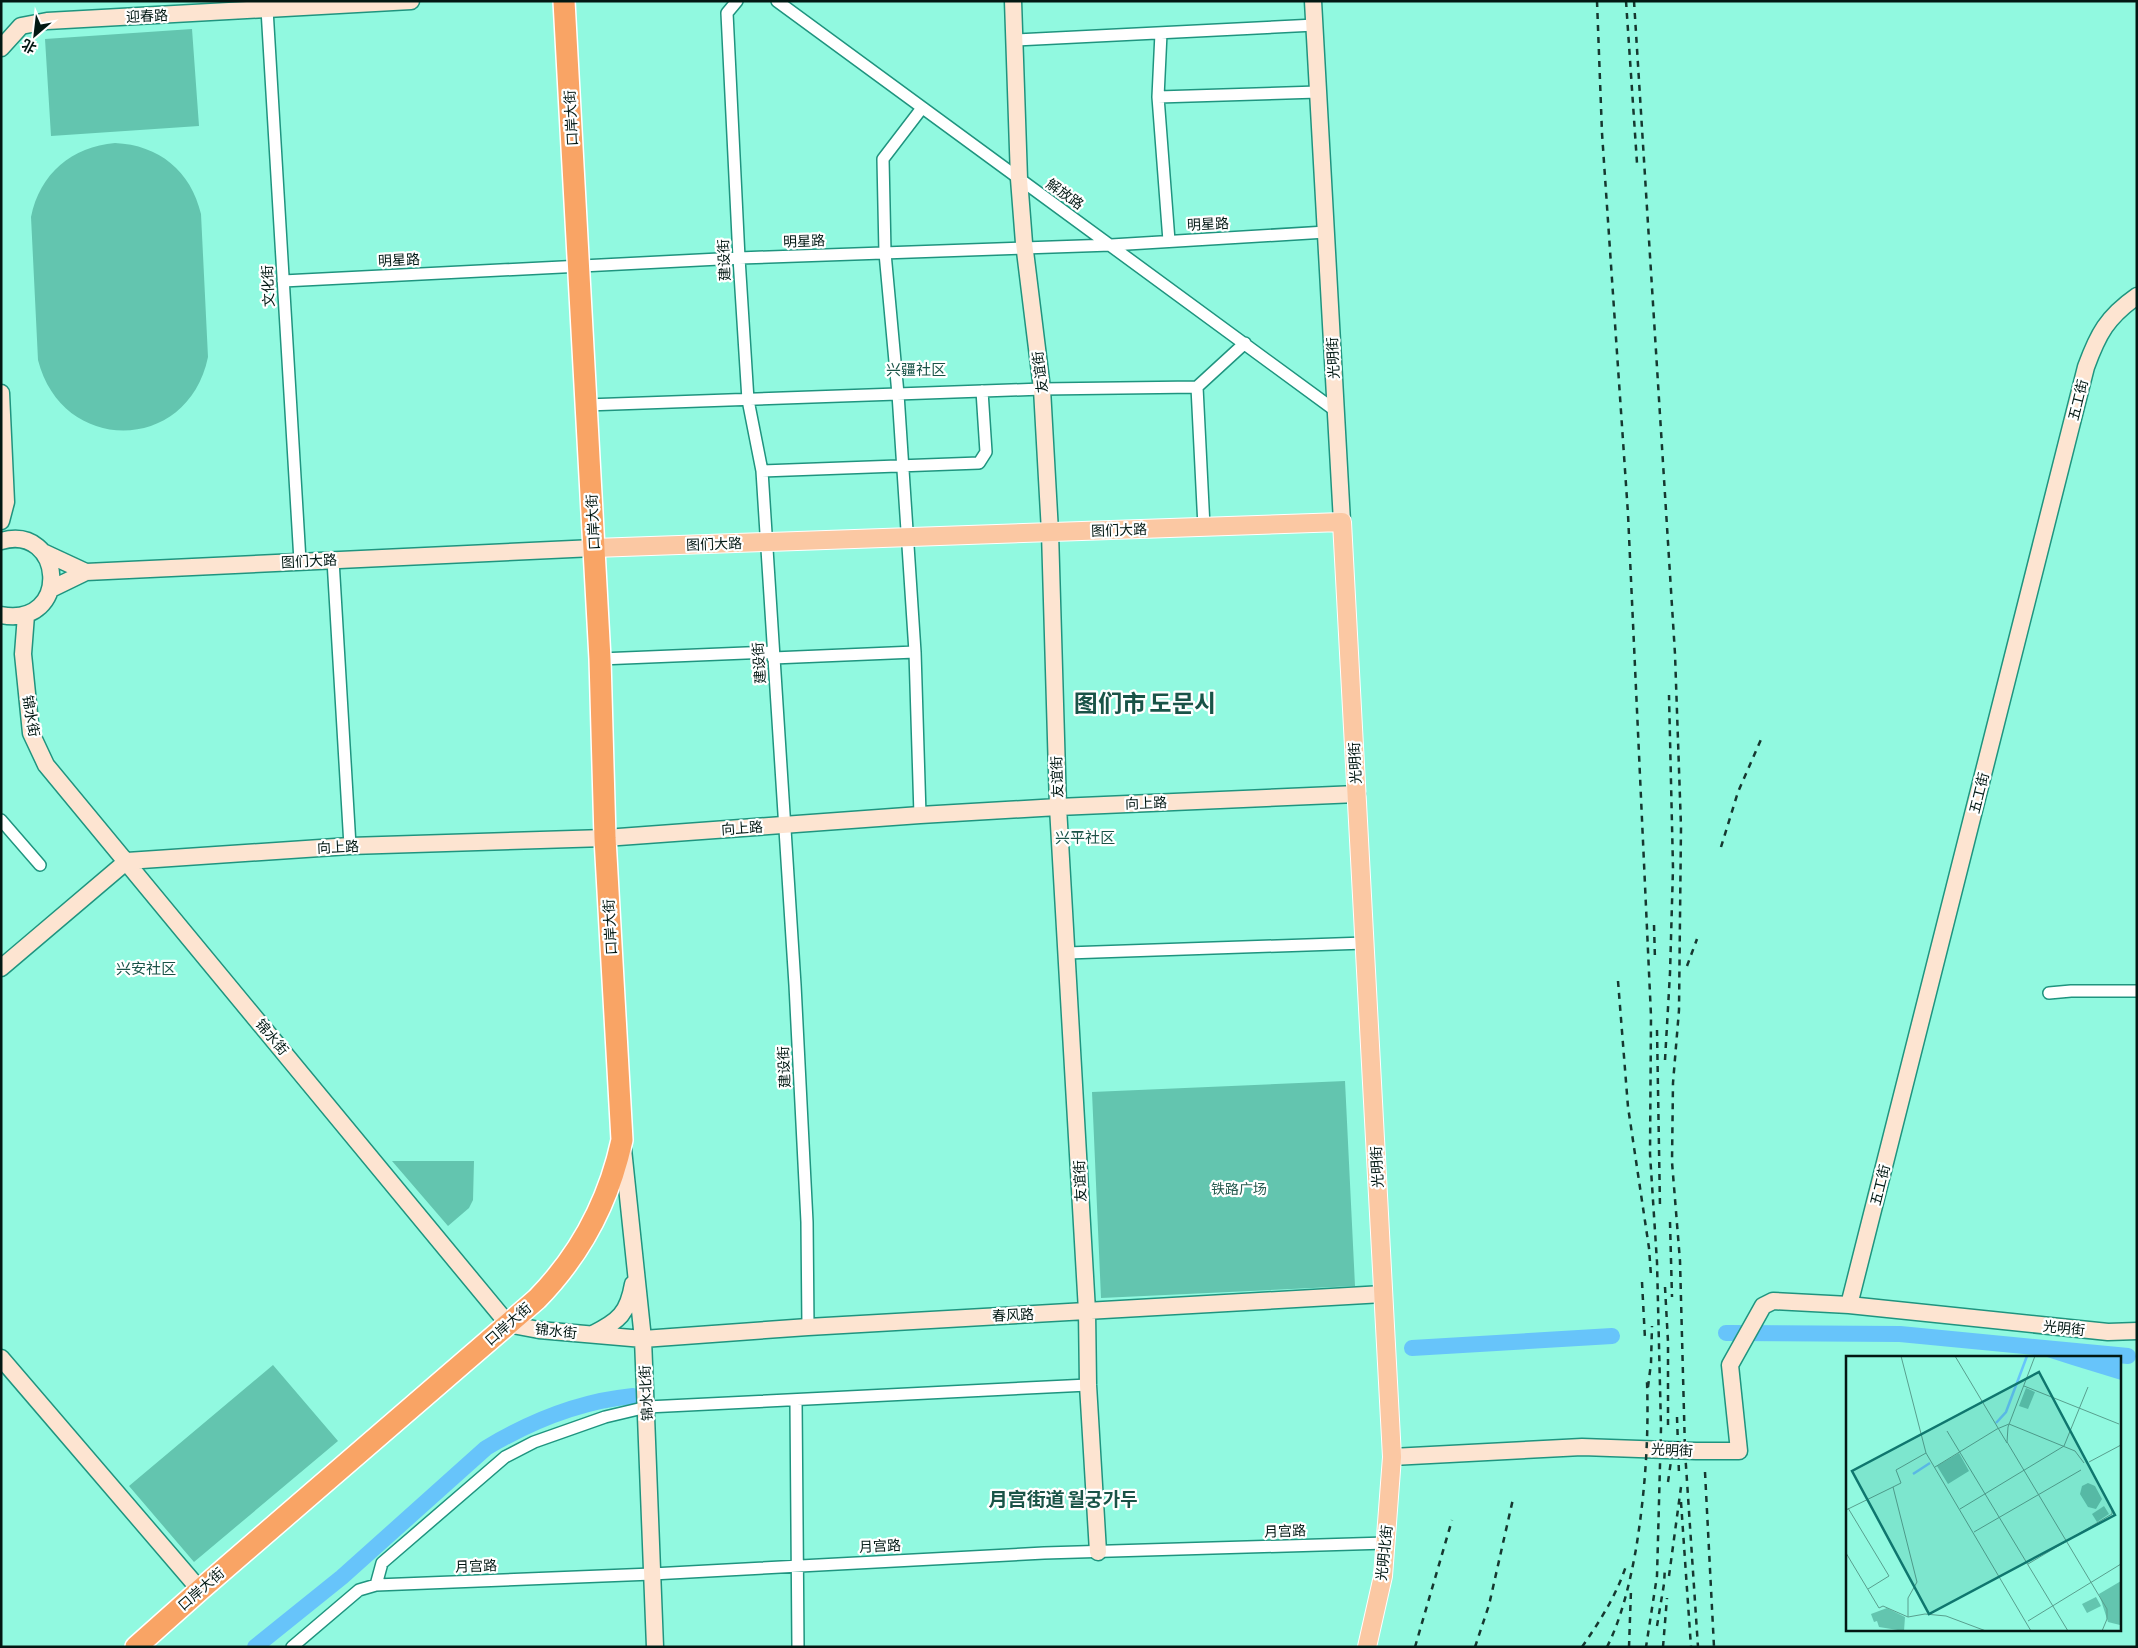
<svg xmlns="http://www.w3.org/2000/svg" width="2138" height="1648" viewBox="0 0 2138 1648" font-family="'Sofia Sans Condensed','Noto Sans SC','Noto Sans KR',sans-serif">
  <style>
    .green { fill: #63c5af }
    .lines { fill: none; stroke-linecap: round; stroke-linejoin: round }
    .river { stroke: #67c4fa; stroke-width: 16 }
    .street-casing { stroke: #1f947f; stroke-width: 14 }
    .secondary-casing { stroke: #1f947f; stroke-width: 19 }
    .primary-casing { stroke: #fff; stroke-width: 20 }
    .highway-casing { stroke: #fff; stroke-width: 24 }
    .street { stroke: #fff; stroke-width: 11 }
    .secondary { stroke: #fde4d1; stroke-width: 16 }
    .primary { stroke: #fbc8a3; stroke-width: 18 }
    .highway { stroke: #f9a465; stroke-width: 21 }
    .rail { stroke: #163830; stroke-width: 2.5; stroke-dasharray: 6 6; stroke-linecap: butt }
    .labels { text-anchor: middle; stroke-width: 4.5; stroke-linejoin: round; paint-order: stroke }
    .street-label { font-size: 14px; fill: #021813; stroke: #fff }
    .park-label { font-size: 14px; fill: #285c50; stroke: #fff }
    .neighbourhood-label { font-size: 15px; fill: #195347; stroke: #fff }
    .district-label { font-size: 19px; font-weight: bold; fill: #195347; stroke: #fff }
    .town-label { font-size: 24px; font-weight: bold; fill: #195347; stroke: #fff }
    .inset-river { fill: none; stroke: #67c4fa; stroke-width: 2.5 }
    .inset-road { fill: none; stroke: #589f8e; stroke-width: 1 }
    .view { fill: #0f766e; fill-opacity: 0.15; stroke: #0f766e; stroke-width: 2.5 }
    .inset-edge { fill: none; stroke: #021813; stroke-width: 2.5 }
  </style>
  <rect width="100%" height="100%" fill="#91f9e0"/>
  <path class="green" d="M192,29L199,126L51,136L45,39Z
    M115,143C159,145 191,171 201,214L208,357C188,454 62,455 38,360L31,217C40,173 72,147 115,143Z
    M1345,1081L1355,1286L1101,1298L1092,1092Z
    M392,1161H474L473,1200L469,1208L448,1226Z
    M273,1365L338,1441L194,1562L129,1486Z"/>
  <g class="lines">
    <path class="river" d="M1726,1333L1900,1334L2128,1356
      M1412,1348L1612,1336
      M255,1647L342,1577L486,1448C531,1421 581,1401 633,1396"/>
    <g class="street-casing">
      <path id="street" d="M737,1L727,13L739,258L748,400L762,471L795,985L807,1222L808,1327
        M777,1L1336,411
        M267,9L300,561
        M1161,33L1158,97L1169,241
        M1015,40L1315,25
        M1158,97L1318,92
        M283,281L739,258L1111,245L1326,232
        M586,405L1042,389L1197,387
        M762,471L979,463L986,452L982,391
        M1204,527L1197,387L1245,343
        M333,560L350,846
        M773,658L915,652
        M600,659L773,652
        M920,815L915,652L898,394L885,253L883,159L922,108
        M1,820L40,865
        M1067,953L1365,943
        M2049,993L2071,991H2137
        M796,1401L798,1647
        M376,1585L652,1574L1044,1553L1386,1543
        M292,1647L359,1590L376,1585L382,1563L505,1457L534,1442L605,1417L647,1407L1088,1385"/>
    </g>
    <g class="secondary-casing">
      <path id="secondary" d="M1013,1L1019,179L1024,243L1042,389L1050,532L1058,807L1087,1311L1088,1385L1098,1552
        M1313,1L1342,522
        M1,48L21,26L47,21L411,1
        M1,393L6,502L1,521
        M1,541C64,523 72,628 1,615
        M43,552L86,572L51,589
        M86,572L594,548
        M26,615L23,654L31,733L46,765L508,1324L539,1330L643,1339L808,1327L1383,1294
        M1,968L127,861L350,846L605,838L920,815L1058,807L1357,794
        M623,1149L643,1339L655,1647
        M1849,1305L2086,367C2098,334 2107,317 2137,296
        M593,1334C619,1321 628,1313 633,1284
        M1,1358L200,1590
        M1392,1457L1582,1447L1696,1451H1739L1730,1365L1763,1306L1773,1301L1849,1305L2108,1332L2137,1331"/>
    </g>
    <g class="primary-casing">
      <path id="primary" d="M594,548L1342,522L1392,1457L1383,1576L1367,1647"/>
    </g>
    <g class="highway-casing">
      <path id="highway" d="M136,1647L200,1590L537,1299C580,1255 609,1200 622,1140L605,838L600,659L564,1"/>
    </g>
    <use href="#street" class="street"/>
    <use href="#secondary" class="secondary"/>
    <use href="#primary" class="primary"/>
    <use href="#highway" class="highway"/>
    <path class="rail" d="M1597,1L1602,133L1628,514L1651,1016L1650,1154L1657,1262L1661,1428L1657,1576L1646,1647
      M1626,1L1637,163
      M1634,1L1675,654L1681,827L1679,1010L1673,1083L1672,1162L1680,1261L1685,1451L1698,1647
      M1721,847L1738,792L1763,735
      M1654,925L1655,960
      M1687,966L1697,939
      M1618,981L1628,1107L1649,1248L1651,1276
      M1657,1030L1660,1207
      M1665,1060L1670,973L1673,868L1669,695
      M1670,1222L1672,1297
      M1642,1282L1645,1339
      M1665,1287L1668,1342V1427
      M1648,1387L1651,1363L1652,1326
      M1677,1417L1679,1474
      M1705,1472L1714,1647
      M1668,1482L1673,1447
      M1681,1502L1691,1647
      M1669,1576L1681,1487
      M1657,1626L1664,1584L1665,1567
      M1415,1647L1452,1520
      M1475,1647L1489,1605L1513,1499
      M1582,1647C1600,1621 1616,1596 1626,1566
      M1607,1647C1622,1617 1630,1582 1636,1549C1645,1493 1649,1438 1647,1382
      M1629,1647L1631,1590
      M1663,1647L1667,1598"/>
  </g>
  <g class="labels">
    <g class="street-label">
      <text transform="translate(147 16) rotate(-3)" y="5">迎春路</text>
      <text transform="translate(571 118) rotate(-93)" y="5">口岸大街</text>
      <text transform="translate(1065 194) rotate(35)" y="5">解放路</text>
      <text transform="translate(1208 224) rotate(-3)" y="5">明星路</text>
      <text transform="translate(804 241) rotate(-2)" y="5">明星路</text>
      <text transform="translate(399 260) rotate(-3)" y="5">明星路</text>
      <text transform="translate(724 260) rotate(-93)" y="5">建设街</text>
      <text transform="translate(268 286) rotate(-93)" y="5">文化街</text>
      <text transform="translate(1333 358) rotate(-93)" y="5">光明街</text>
      <text transform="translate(1040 372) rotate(-97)" y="5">友谊街</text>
      <text transform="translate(2078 400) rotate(-76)" y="5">五工街</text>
      <text transform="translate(593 522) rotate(-93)" y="5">口岸大街</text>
      <text transform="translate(1119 530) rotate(-2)" y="5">图们大路</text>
      <text transform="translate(714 544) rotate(-2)" y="5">图们大路</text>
      <text transform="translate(309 561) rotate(-3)" y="5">图们大路</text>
      <text transform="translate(759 663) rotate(-94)" y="5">建设街</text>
      <text transform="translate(31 716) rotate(80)" y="5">锦水街</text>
      <text transform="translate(1355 763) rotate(-93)" y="5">光明街</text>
      <text transform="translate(1057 777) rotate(-92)" y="5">友谊街</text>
      <text transform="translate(1979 793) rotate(-76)" y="5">五工街</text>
      <text transform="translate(1146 803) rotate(-2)" y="5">向上路</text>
      <text transform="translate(742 828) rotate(-4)" y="5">向上路</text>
      <text transform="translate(338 847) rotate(-3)" y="5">向上路</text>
      <text transform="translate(610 927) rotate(-93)" y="5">口岸大街</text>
      <text transform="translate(272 1037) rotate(50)" y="5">锦水街</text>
      <text transform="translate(784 1067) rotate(-93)" y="5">建设街</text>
      <text transform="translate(1377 1167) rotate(-93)" y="5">光明街</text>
      <text transform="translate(1080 1181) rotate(-93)" y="5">友谊街</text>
      <text transform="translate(1880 1185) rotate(-76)" y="5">五工街</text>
      <text transform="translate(1013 1315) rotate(-3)" y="5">春风路</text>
      <text transform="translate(508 1324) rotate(-41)" y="5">口岸大街</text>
      <text transform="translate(2064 1328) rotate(6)" y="5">光明街</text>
      <text transform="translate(556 1331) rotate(6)" y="5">锦水街</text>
      <text transform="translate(646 1393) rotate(-93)" y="5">锦水北街</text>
      <text transform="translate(1672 1450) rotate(3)" y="5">光明街</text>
      <text transform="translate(1285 1531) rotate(-2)" y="5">月宫路</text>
      <text transform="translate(880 1546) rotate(-3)" y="5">月宫路</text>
      <text transform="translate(1384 1553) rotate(-84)" y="5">光明北街</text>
      <text transform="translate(476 1566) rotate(-2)" y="5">月宫路</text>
      <text transform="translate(201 1589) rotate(-41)" y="5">口岸大街</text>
    </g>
    <g class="park-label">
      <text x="1239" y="1194">铁路广场</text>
    </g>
    <g class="neighbourhood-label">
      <text x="916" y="375">兴疆社区</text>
      <text x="1085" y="843">兴平社区</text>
      <text x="146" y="974">兴安社区</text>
    </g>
    <g class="district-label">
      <text x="1063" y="1506">月宫街道 월궁가두</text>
    </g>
    <g class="town-label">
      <text x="1145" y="712">图们市 도문시</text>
    </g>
  </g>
  <g transform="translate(1846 1356)">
    <rect width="275" height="275" fill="#91f9e0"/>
    <path d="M180,32L189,36L182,53L173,50ZM113,97L123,115L102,128L91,110ZM242,127L249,130L256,143L250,153L242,151L234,138L236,130ZM258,150L263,158L251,166L246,158ZM275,225V267L274,269L262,266L253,238ZM250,241L255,250L241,257L236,248ZM41,252L59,261L58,275L33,271L31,265L28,266L25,258Z" fill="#63c5af"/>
    <path d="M198,0H275V24L226,9Z" fill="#67c4fa"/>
    <path class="inset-river" d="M150,67L160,56L181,0M67,118L84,107"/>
    <path class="inset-road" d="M55,0L80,97L185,275M109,0L161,87M189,0L162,71L161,86L261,253V263L256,275M178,30L273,68M151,73L163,68L229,95L238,107M101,75L222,275M243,106L275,89M89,111L151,73M47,131L55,127L50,114L80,97M2,152L43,220L22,233M114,153L218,90L242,31M0,154L47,131L71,226L62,242V261L79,258L100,260L140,275M128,176L235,114M0,197L33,252L37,250L62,261M182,208L266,158V153L244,112M182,265L275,208"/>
    <path class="view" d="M193,16L269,159L83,258L6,115Z"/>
    <rect width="275" height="275" class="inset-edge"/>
  </g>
  <rect width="2138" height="1648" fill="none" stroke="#021813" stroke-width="5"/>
  <g transform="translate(35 35) rotate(208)" stroke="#ffffff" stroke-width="4" paint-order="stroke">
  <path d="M0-4L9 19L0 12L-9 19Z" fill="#021813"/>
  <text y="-8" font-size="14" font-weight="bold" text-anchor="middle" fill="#021813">北</text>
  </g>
</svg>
